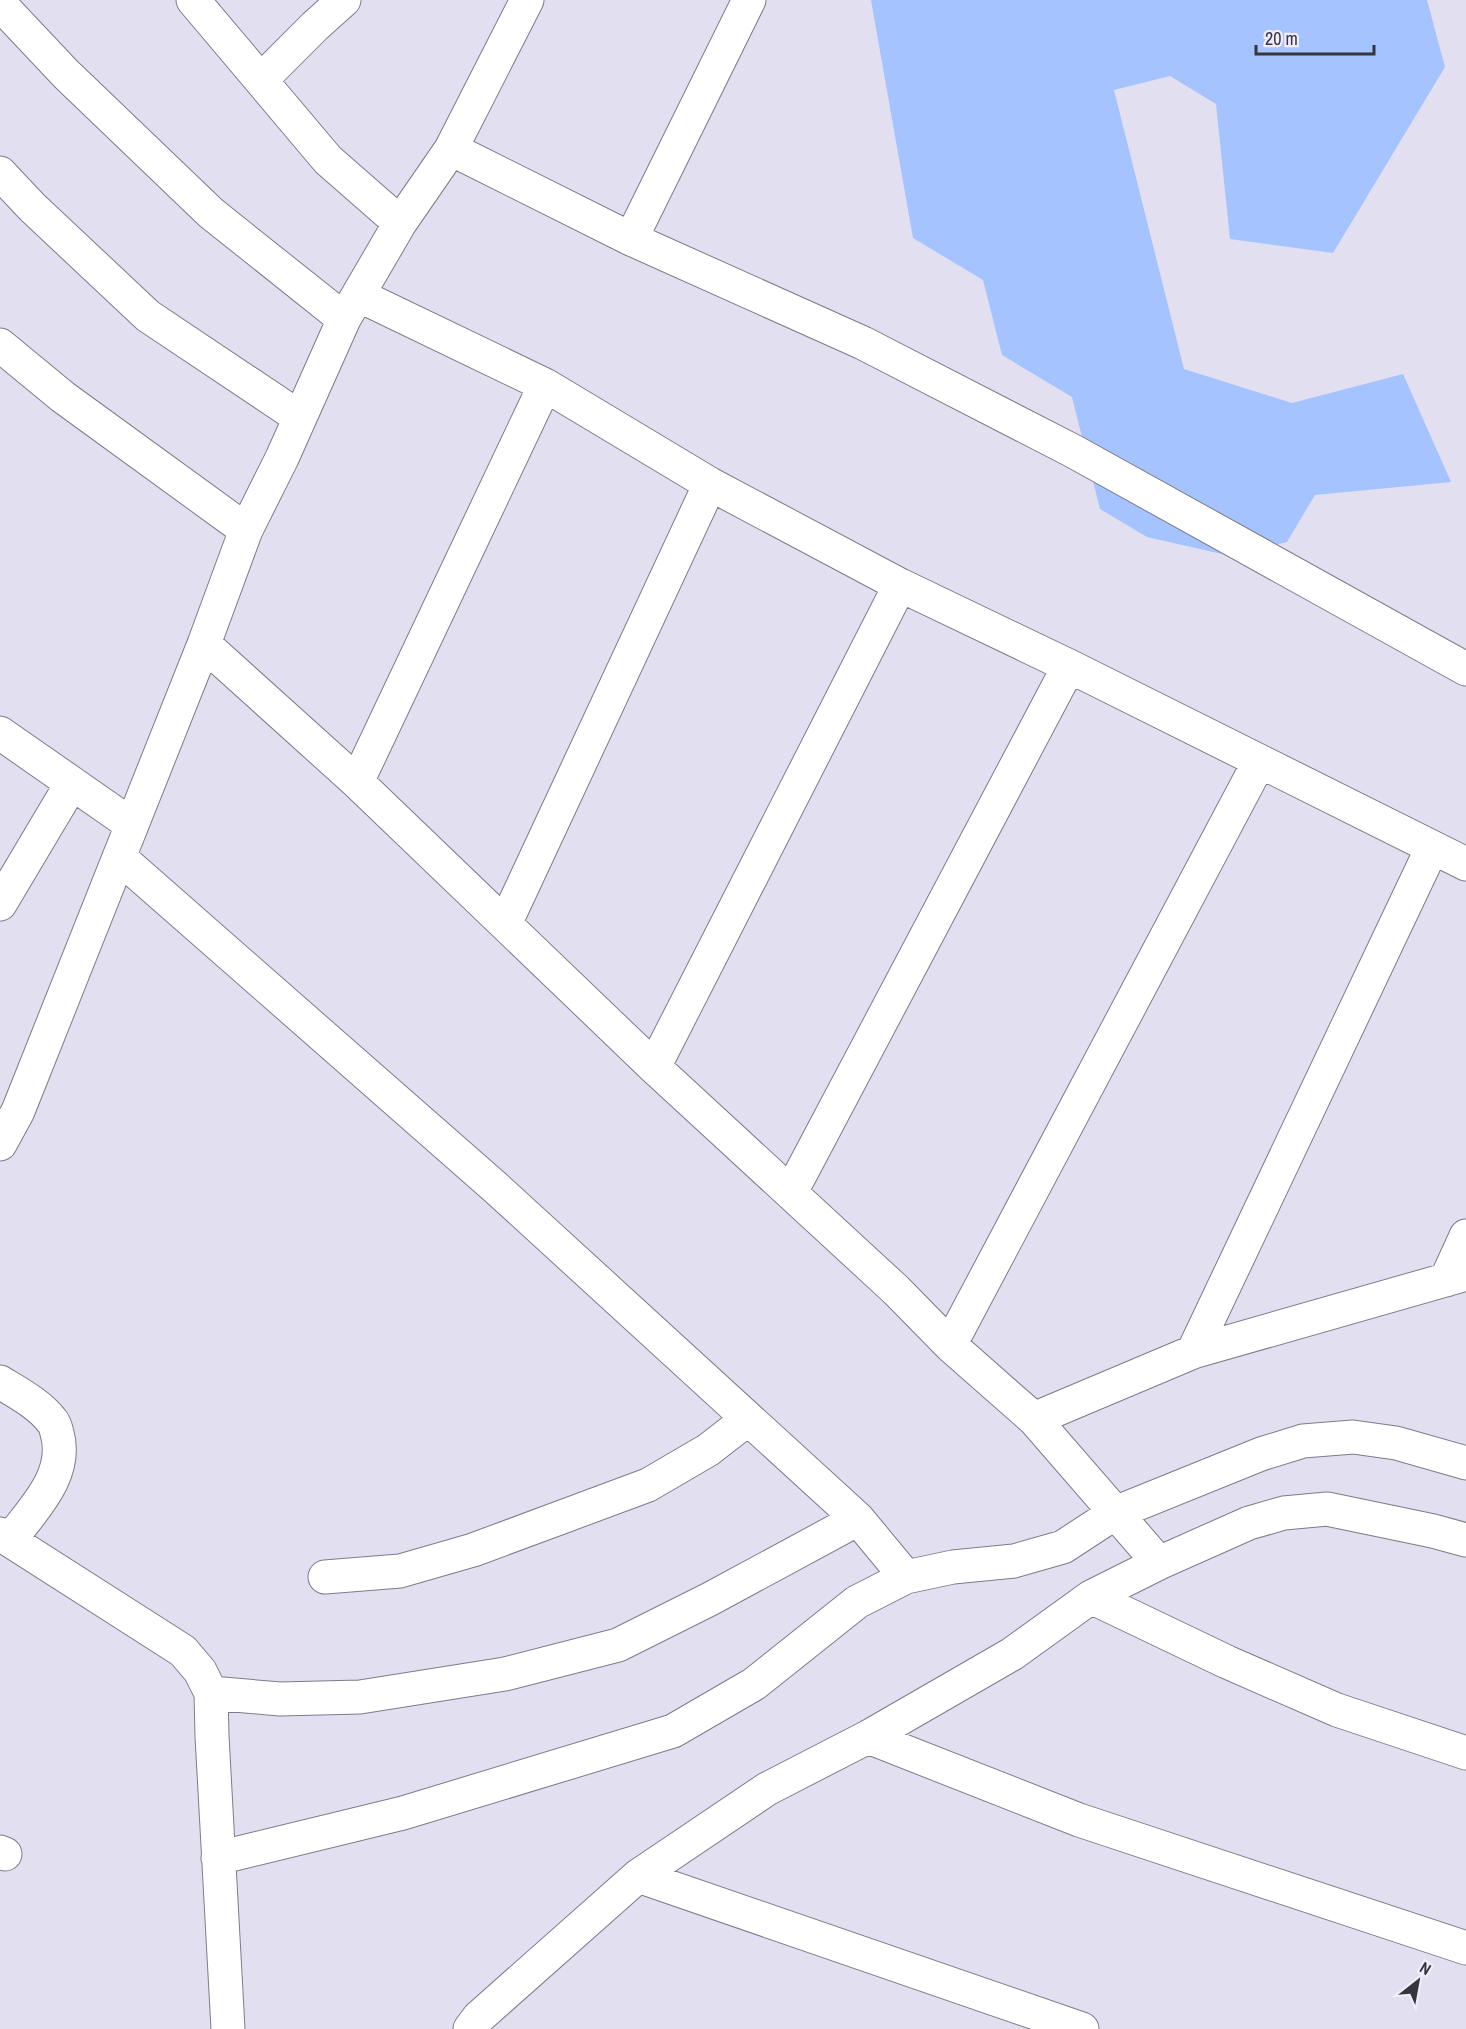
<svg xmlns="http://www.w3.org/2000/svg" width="1466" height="2029" viewBox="0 0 1466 2029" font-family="'Archivo Narrow',sans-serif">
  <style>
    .water { fill: #a5c3fe }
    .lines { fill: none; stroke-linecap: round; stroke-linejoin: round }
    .minor-casing { stroke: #7e7b8a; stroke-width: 35 }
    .minor { stroke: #fff; stroke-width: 33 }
  </style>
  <rect width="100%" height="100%" fill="#e2dff0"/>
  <path class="water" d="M871,0H1427L1445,67L1333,253L1230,239L1216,104L1170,76L1114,90L1184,369L1292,403L1403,374L1451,482L1315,495L1287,542L1231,556L1147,537L1100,509L1072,397L1002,355L983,280L913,238Z"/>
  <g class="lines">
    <g class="minor-casing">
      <path id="minor" d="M193,0L328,160L400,223
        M0,4L66,74L211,213L344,319
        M261,80L315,26L344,0
        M451,149L631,239L863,343L1073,451L1466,669
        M0,173L32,207L148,316L299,417
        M631,239L749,0
        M358,295L545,385L710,484L900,585L1069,666L1466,864
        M0,345L63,397L246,530
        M204,644L357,782L654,1067L896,1290L950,1345L1034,1419L1159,1563
        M0,733L132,825
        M357,782L545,385
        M119,857L495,1187L858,1519L906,1577
        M0,904L72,783
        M505,924L710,484
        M654,1067L900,585
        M0,1144L18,1111L204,644L246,530L282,458L344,319L400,223L451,149L527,0
        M791,1192L1069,666
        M1446,1280L1466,1236
        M950,1345L1259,762
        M1193,1352L1432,848
        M0,1382C18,1393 39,1404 52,1421C55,1424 56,1429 57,1433C69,1475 33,1509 10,1540
        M1034,1419L1193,1352L1466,1274
        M0,1534L183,1651L200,1671L211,1693L212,1736L228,2029
        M325,1577L400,1571L473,1550L562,1517L648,1485L708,1450L748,1419
        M1091,1597L1227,1662L1337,1710L1466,1753
        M211,1693L280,1699L360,1697L505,1674L618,1645L710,1599L858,1519
        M868,1737L1079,1820L1466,1948
        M0,1852L5,1854
        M218,1858L403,1813L673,1731L754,1684L857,1602L906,1577L953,1567L1014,1561L1063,1547L1115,1513L1261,1454L1303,1441L1353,1437L1396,1443L1466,1463
        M638,1876L1082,2029
        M470,2029L479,2017L638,1876L767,1789L868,1737L1012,1654L1091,1597L1159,1563L1249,1523L1284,1513L1327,1509L1433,1531L1466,1540"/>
    </g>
    <use href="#minor" class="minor"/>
  </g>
  <g transform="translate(1418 1981) rotate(31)" stroke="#f0ecfd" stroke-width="4.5" paint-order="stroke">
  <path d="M0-4.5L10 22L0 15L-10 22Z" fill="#37353c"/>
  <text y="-9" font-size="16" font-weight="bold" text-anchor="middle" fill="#37353c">N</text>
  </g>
  <path d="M1256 45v9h118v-9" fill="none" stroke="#37353c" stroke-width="3"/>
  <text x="1265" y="45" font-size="18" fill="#37353c" stroke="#f0ecfd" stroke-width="4.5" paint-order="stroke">20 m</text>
</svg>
